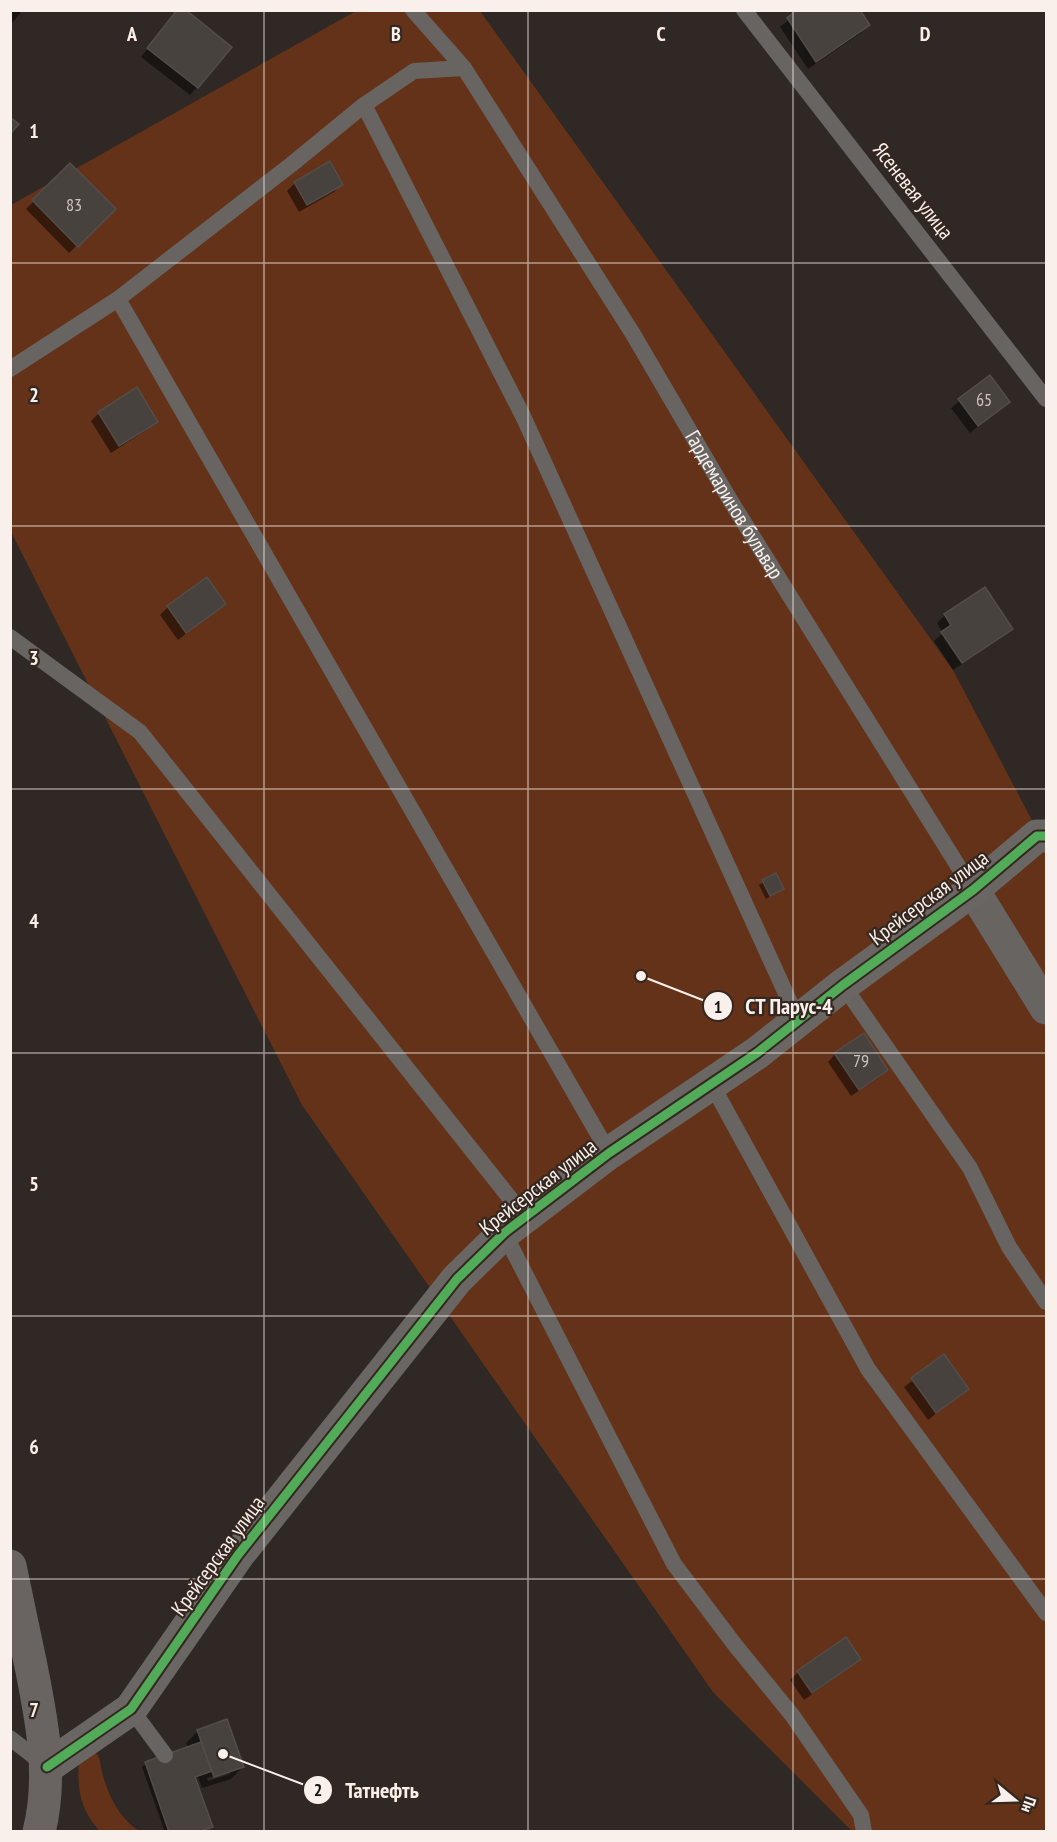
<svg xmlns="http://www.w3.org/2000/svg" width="1057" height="1842" viewBox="0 0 1057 1842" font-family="'PT Sans Narrow',sans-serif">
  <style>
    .green { fill: #643218 }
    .shadow { fill: #0007; fill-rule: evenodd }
    .building { fill: #48423f; stroke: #534d4a; stroke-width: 1.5 }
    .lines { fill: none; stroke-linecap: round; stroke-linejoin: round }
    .lane { stroke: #676462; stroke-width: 16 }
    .street { stroke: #676462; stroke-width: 33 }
    .secondary { stroke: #6a6664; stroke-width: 33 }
    .primary { stroke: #696461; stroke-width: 33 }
    .cycleway-casing { stroke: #342720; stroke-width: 13 }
    .cycleway { stroke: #51ab58; stroke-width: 9 }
    .grid { fill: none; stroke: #f9f0ec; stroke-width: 1.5; stroke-opacity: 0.55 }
    .labels { text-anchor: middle; stroke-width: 4.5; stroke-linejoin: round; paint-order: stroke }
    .number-label { font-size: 18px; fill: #cdc4c1 }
    .street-label { font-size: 21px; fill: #f9f0ec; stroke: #342720 }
    .grid-label { font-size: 20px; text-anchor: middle; font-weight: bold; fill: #f9f0ec; stroke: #342720; stroke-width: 4.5; stroke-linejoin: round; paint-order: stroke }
    .leader { fill: none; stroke: #f9f0ec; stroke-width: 2 }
    .callout-dot { fill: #f9f0ec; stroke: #342720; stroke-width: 2 }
    .mark-label { font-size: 18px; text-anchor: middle; font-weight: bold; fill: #111 }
    .callout-label { font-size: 22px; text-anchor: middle; font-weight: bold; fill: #f9f0ec; stroke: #342720; stroke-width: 4.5; stroke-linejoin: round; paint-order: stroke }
  </style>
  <rect width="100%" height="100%" fill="#2f2825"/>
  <path class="green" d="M356,11H480L953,670L1046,847V1831H852L713,1692L302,1105L11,532V205Z
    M94,1751C101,1757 100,1764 102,1772C108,1795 119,1818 139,1831H100C80,1810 77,1789 79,1761Z"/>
  <path class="shadow" d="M10,10H23L11,24H10Z
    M800,10L868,25L861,33L808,69L780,27Z
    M173,16L197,87L190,95L141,57Z
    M70,165L114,209L69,253L26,209Z
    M295,183L341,185L334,192L299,212L287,191Z
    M990,377L1008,402L970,433L951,408Z
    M99,413L156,421L148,429L111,453L91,421Z
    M207,579L224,604L178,640L160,615L168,607Z
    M984,589L1011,629L1003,636L953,670L934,641L943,633L937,623L945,615Z
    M775,875L782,889L766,899L759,885Z
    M835,1054L886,1070L878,1078L851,1096L828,1062Z
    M944,1356L967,1389L928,1420L904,1387Z
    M859,1659L851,1666L804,1700L790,1680L798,1672Z
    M198,1731L243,1767L231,1779L202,1788L198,1777L194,1779L211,1826L207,1830L203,1832H165L142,1767L146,1764L188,1748L186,1743ZM230,1770V1774L208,1781L207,1778Z"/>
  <path class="building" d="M177,10H186L232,47L198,88L147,48Z
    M797,10H860L870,25L816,62L787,18Z
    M10,117L19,124L10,134Z
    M330,161L343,185L307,205L294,182Z
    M70,163L116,209L78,247L32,200Z
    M990,375L1010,402L978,426L958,399Z
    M137,387L158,422L119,446L98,412Z
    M207,577L226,604L186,633L167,606Z
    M985,587L1013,629L962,663L941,632L951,625L944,614Z
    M776,873L784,889L770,896L762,880Z
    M864,1033L888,1070L859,1090L834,1053Z
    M944,1354L969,1389L936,1413L911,1378Z
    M846,1637L861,1659L812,1693L797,1671Z
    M227,1719L244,1767L214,1777L197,1730Z
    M201,1742L212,1771L195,1777L213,1827L198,1832H169L145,1762Z"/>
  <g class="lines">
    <g class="lane">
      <path id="s1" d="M413,10L464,68L633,334L730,500L973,890"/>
      <path d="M744,10L1046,399"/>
      <path d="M364,105L523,416L798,1020"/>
      <path d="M118,299L609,1153"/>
      <path d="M10,369L118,299L292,164L364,105L414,71L464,68"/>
      <path d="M10,637L140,732L525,1217"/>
      <path d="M843,985L970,1168L1009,1247L1046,1302"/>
      <path d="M711,1083L868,1369L1046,1613"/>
      <path d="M504,1233L674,1564L735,1645L792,1715L861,1815L864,1832"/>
      <path d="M131,1709L165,1755"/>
      <path d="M10,1738L45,1765"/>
    </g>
    <path class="street" d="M973,890L1046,1008"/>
    <path class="secondary" d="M47,1767L131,1709L238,1555L457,1279L504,1233L609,1153L757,1053L843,985L973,890L1037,836H1046"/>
    <path class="primary" d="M10,1566C17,1599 24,1633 31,1666C42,1721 53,1776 39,1832"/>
    <g class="cycleway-casing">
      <path id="cycleway" d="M47,1767L131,1709L238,1555L457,1279L504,1233L609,1153L757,1053L843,985L973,890L1037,836H1046"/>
    </g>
    <use href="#cycleway" class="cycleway"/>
  </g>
  <path class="grid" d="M264,10V1832M528,10V1832M793,10V1832M10,263H1046M10,526H1046M10,789H1046M10,1053H1046M10,1316H1046M10,1579H1046"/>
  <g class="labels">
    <g class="number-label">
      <text x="74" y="211">83</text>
      <text x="984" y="406">65</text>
      <text x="861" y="1067">79</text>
    </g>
    <g class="street-label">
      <text transform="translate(913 191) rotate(52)" y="7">Ясеневая улица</text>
      <text dy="7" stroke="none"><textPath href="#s1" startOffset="591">Гардемаринов бульвар</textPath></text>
      <text transform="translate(929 898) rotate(-37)" y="7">Крейсерская улица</text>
      <text transform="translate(538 1187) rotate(-38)" y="7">Крейсерская улица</text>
      <text transform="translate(218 1556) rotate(-54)" y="7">Крейсерская улица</text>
    </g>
  </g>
  <g class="grid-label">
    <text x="132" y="41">A</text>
    <text x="396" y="41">B</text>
    <text x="661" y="41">C</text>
    <text x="925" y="41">D</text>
    <text x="34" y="138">1</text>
    <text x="34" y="402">2</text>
    <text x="34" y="665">3</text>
    <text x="34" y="928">4</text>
    <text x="34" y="1191">5</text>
    <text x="34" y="1454">6</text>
    <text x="34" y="1717">7</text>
  </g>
  <path class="leader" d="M641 976L718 1006M223 1754L318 1790"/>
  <g class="callout-dot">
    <circle cx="641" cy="976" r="6"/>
    <circle cx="223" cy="1754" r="6"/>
    <circle cx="718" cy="1006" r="15"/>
    <circle cx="318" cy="1790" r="15"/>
  </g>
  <g class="mark-label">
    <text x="718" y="1013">1</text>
    <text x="318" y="1796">2</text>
  </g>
  <g class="callout-label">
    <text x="789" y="1014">СТ Парус-4</text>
    <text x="382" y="1798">Татнефть</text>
  </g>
  <rect width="1057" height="1842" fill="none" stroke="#f9f0ec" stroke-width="24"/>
  <g transform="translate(1015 1800) rotate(109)" stroke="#342720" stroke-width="4.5" paint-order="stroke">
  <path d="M0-4.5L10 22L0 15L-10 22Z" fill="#f9f0ec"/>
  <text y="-9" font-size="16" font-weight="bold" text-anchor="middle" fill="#f9f0ec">Пн</text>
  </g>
</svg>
